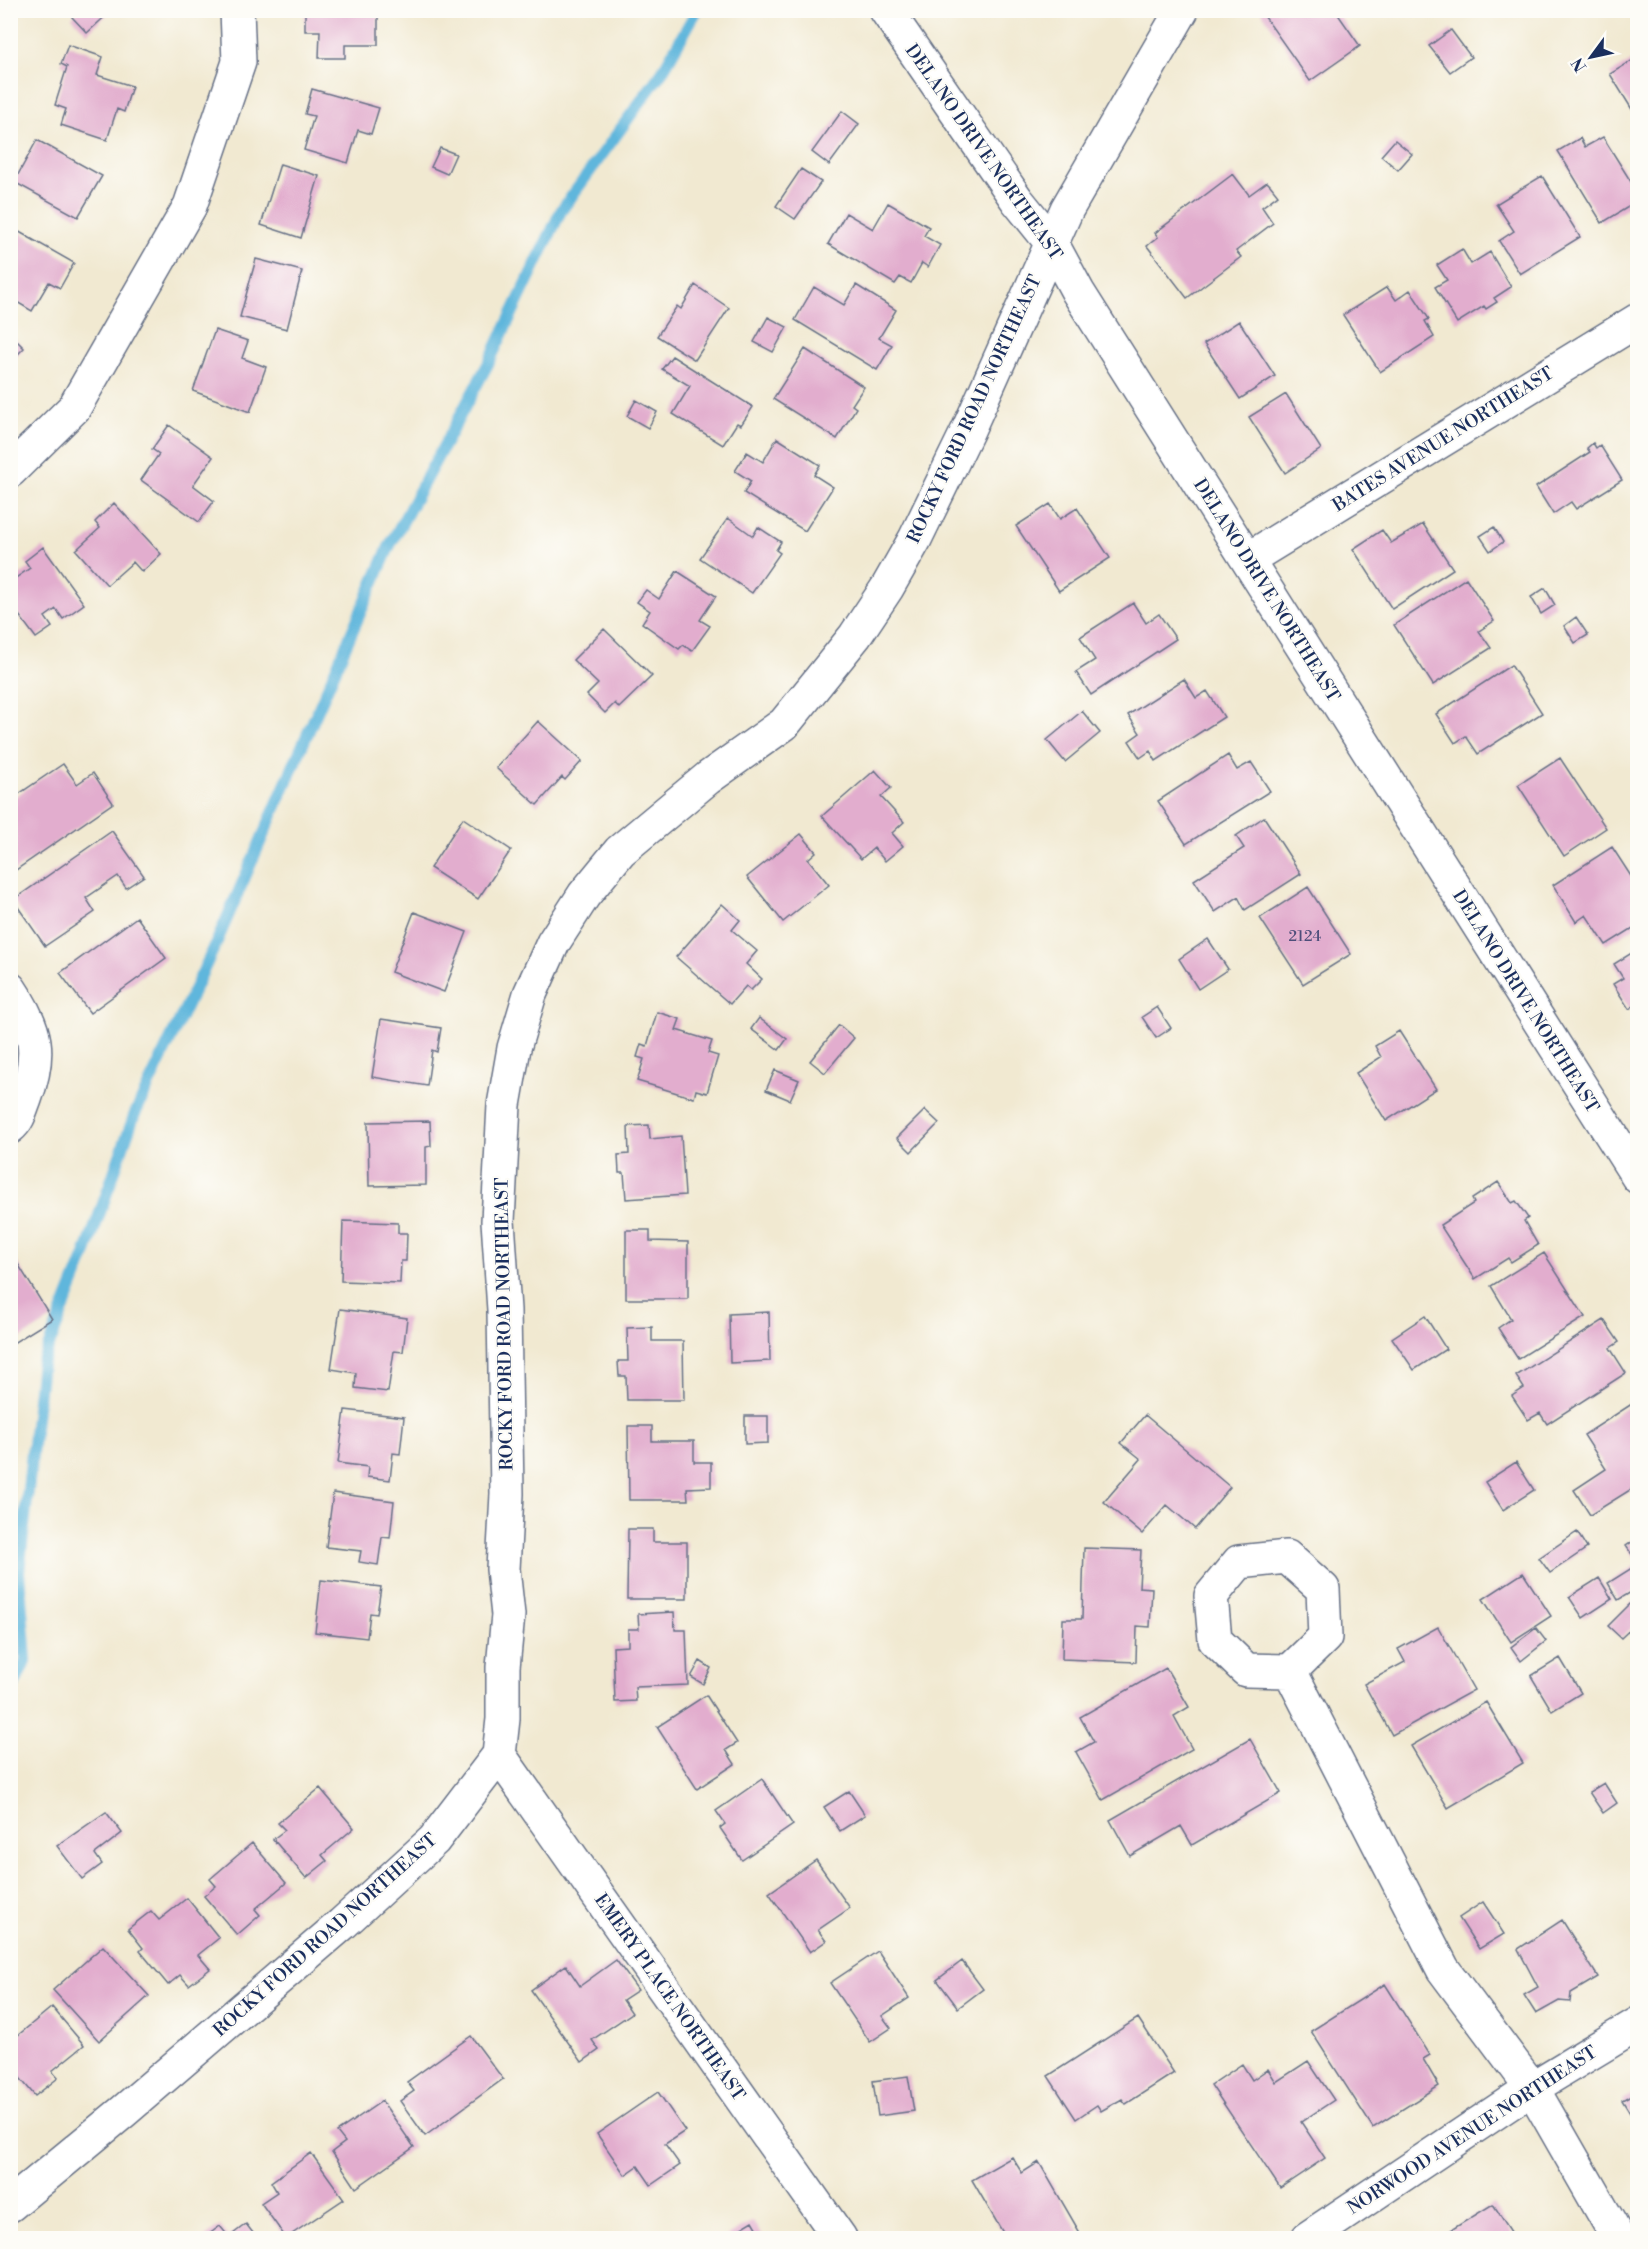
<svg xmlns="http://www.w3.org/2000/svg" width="1648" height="2249" viewBox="0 0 1648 2249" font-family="'Libre Bodoni',serif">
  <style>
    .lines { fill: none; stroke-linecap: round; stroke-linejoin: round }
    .stream { stroke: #5fb6dc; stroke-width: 12 }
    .building { fill: #e2adce }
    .minor-casing { stroke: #667086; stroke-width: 36 }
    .minor { stroke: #fff; stroke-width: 33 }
    .labels { text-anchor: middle; stroke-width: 4.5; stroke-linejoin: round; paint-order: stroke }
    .number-label { font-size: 15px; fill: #4d4e7a }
    .street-label { font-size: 18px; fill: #1b2f5e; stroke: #fdfcf7 }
  </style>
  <rect width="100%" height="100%" fill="#fdfcf7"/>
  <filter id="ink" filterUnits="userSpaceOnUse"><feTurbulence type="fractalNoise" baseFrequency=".0167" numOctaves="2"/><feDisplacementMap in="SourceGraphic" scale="12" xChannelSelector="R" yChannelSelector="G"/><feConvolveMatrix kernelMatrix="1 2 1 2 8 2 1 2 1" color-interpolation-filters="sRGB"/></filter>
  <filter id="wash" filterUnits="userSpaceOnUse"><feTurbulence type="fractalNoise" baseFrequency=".008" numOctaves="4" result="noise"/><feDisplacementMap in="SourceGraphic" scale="24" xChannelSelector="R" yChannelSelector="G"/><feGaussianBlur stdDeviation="1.35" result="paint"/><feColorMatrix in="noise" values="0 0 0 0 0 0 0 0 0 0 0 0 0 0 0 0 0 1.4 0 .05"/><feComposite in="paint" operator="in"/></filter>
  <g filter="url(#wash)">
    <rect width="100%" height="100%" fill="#f1e9d1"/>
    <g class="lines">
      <path class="stream" d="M10,1694L26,1660L19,1572L42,1363L85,1255L134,1116L214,948L389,547L488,364L561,211L662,72L697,10"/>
    </g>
    <g id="blocks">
      <path class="building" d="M80,10H112L87,33L72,17Z
        M305,10H378V45H345V58H319L320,31H305Z
        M1260,10H1335L1360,46L1310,81Z
        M1451,30L1471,57L1450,72L1429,46Z
        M68,45L103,57L97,75L132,86L124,112L117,109L107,140L61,125L66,109L55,105L67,67L61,64Z
        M1638,57V119L1610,74Z
        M312,89L379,108L371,134L358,130L348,163L304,150L314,116L305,114Z
        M842,111L859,124L829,165L812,152Z
        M1603,137L1638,193V201L1602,223L1558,151L1580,138L1585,147Z
        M37,140L102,176L78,217L14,182Z
        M1395,140L1412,154L1398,170L1381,156Z
        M440,148L456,154L447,174L431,167Z
        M280,164L319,176L301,238L261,225Z
        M801,169L821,182L795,219L776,206Z
        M1233,174L1249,195L1267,182L1270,185L1278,195L1262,207L1273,223L1236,251L1241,257L1187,298L1147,246L1158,237L1155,233Z
        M1542,176L1580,237L1520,274L1499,241L1514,231L1496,204Z
        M888,203L929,227L924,236L940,245L928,267L922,263L911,283L900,277L895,284L828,244L846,213L873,229Z
        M14,229L74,263L60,288L49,282L32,311L10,298V259L13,255L10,254V234Z
        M1462,249L1471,264L1490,252L1511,287L1494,298L1497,302L1486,309L1484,306L1457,323L1435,287L1447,280L1437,265Z
        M256,259L302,271L287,329L240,317Z
        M695,285L729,308L695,360L657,336L677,306L681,309Z
        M856,285L896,310L879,338L892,345L877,370L795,320L814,287L844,305Z
        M1387,287L1396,300L1410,290L1429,319L1425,321L1434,337L1380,372L1343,315Z
        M768,317L787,327L773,352L754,342Z
        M1239,321L1275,376L1240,399L1204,344Z
        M215,330L248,341L242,358L266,367L250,412L193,391Z
        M10,334L24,348L10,362Z
        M805,349L864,387L852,405L856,408L837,439L773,399Z
        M672,356L753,407L741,425L737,423L723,445L673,414L690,386L662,369Z
        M1286,394L1321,449L1285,473L1249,417Z
        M636,400L657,412L648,428L627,416Z
        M169,425L213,457L193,485L214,501L199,522L141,480L159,454L152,449Z
        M777,438L820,465L814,475L833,487L805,531L744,493L751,481L735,471L747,452L763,462Z
        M1593,443L1596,448L1600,445L1622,480L1576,509L1571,502L1553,514L1536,487L1590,452L1587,448Z
        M114,503L161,554L142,572L133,562L107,585L76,550L100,528L95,522Z
        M1050,504L1060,519L1077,508L1110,558L1059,591L1016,526Z
        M728,518L753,536L758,527L781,542L776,550L780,553L752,593L700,558Z
        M1423,524L1453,569L1392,609L1353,549L1382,530L1391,543Z
        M1494,527L1503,542L1490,551L1480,536Z
        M43,547L84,604L63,619L56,609L45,617L52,627L36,638L10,603V582L30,568L25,561Z
        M677,571L716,596L700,620L710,626L692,651L683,645L679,649L642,623L650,611L637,602L646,590L659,599Z
        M1466,578L1494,621L1479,631L1491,648L1433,685L1394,625Z
        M1545,588L1555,605L1541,614L1531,597Z
        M1133,603L1146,623L1159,614L1176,639L1091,695L1076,672L1095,660L1080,637Z
        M1576,617L1588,635L1575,643L1564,626Z
        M604,629L652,676L619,708L615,703L605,713L587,695L598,684L573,660Z
        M1511,665L1542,713L1478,754L1466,736L1455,743L1436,714Z
        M1184,679L1196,698L1207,691L1224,717L1156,761L1150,751L1140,758L1129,741L1140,733L1128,715Z
        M1082,711L1100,733L1065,762L1047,740Z
        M538,721L582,761L565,780L562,777L537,805L496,768Z
        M1228,755L1237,770L1251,762L1270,791L1186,844L1158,801Z
        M1560,758L1606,828L1564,856L1518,785Z
        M63,764L77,784L93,773L113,803L10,874V800Z
        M875,770L891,788L881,797L904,822L892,833L903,846L885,861L874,848L861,859L822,816Z
        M1264,817L1301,874L1245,910L1238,897L1215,912L1194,880L1244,848L1236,836Z
        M463,818L511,850L478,899L430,868Z
        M112,831L144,876L126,888L118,876L86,898L95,912L45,946L13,900Z
        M801,834L816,852L808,859L829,885L783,922L747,877Z
        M1612,847L1638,887V925L1606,945L1586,915L1576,922L1553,885Z
        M1308,887L1351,954L1303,984L1260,918Z
        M722,904L740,920L732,930L757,951L746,964L762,979L751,990L746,986L730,1004L676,957Z
        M414,912L467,932L444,992L391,972Z
        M137,917L166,958L90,1013L60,973Z
        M1208,939L1228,969L1198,989L1179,959Z
        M1638,949V1003L1629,1009L1613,984L1623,978L1614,964Z
        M1157,1007L1171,1028L1156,1038L1142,1017Z
        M657,1012L680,1019L676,1030L712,1041L708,1053L718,1056L707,1093L696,1090L694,1098L637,1081L644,1059L637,1057L641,1044L647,1046Z
        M759,1018L787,1039L779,1050L751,1029Z
        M381,1019L441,1028L437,1052L432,1050L427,1086L372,1077Z
        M839,1025L854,1038L825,1073L810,1061Z
        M1399,1031L1436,1089L1386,1121L1356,1073L1381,1057L1375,1046Z
        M775,1070L799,1080L790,1100L766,1090Z
        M925,1110L939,1123L911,1152L897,1138Z
        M430,1121L431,1146L426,1147V1185L369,1186L368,1122Z
        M649,1125L650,1139L681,1136L685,1195L626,1199L624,1173H619L618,1155L629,1154L628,1126Z
        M1498,1182L1512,1203L1516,1201L1528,1218L1524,1221L1538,1245L1511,1262L1508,1258L1475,1279L1440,1225L1474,1203L1472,1199Z
        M343,1221L398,1223V1233H407L406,1261H401L400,1283L341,1281Z
        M626,1230H650V1241L688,1242V1299H626Z
        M10,1251L52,1319L10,1345Z
        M1544,1253L1585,1317L1518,1359L1498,1328L1511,1319L1491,1286Z
        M340,1309L407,1318L403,1352L394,1351L388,1392L355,1388L356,1373L331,1369Z
        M769,1312L770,1361L730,1363L729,1314Z
        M1425,1316L1446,1349L1414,1370L1392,1338Z
        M1604,1320L1619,1342L1610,1348L1626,1373L1547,1424L1540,1413L1528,1420L1512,1396L1524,1388L1516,1376Z
        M652,1327V1341H683L684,1400H627L626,1376H619L618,1361H628L627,1328Z
        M1638,1400V1485L1590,1515L1574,1490L1606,1469L1584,1435Z
        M345,1410L404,1417L400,1454L393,1453L390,1480L367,1477L368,1467L338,1463Z
        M1145,1415L1230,1487L1195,1529L1167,1505L1142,1534L1104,1502L1141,1459L1121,1443Z
        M745,1416H768V1443L745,1444Z
        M628,1426H652V1441H694V1462H711V1487L687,1488L688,1500H629Z
        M1516,1462L1534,1490L1503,1510L1485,1482Z
        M333,1493L394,1501L390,1538L382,1537L378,1565L359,1562L361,1551L326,1547Z
        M628,1529H653V1542H687V1599H627Z
        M1577,1532L1587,1548L1550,1573L1539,1558Z
        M1638,1538V1563L1626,1546Z
        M1084,1548L1141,1550L1139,1587L1152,1588L1150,1627L1137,1626L1136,1662L1062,1659L1063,1619H1082Z
        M1638,1564V1588L1618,1600L1608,1583Z
        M1523,1573L1551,1616L1511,1642L1483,1599Z
        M1599,1578L1612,1599L1583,1618L1569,1597Z
        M321,1580L381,1587L377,1614L370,1613L367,1638L315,1632Z
        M1634,1600L1638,1604V1622L1621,1638L1608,1626Z
        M674,1612L675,1630H686L688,1685L635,1687L636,1701L615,1702L613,1647L628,1646V1629H639L638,1614Z
        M1438,1627L1474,1690L1392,1735L1364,1684L1405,1662L1398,1649Z
        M1536,1628L1546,1641L1521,1661L1511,1647Z
        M1560,1658L1581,1693L1552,1711L1531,1676Z
        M700,1661L711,1668L703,1684L691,1677Z
        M1166,1668L1189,1707L1174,1716L1192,1749L1103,1800L1076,1752L1094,1742L1080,1717Z
        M706,1695L737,1743L726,1750L735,1764L697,1789L657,1727Z
        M1486,1702L1523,1763L1448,1808L1411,1746Z
        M1250,1739L1281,1793L1192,1845L1181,1826L1130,1856L1110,1820Z
        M762,1779L793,1825L742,1860L720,1828L725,1824L716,1811Z
        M1604,1783L1617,1803L1603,1813L1589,1792Z
        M320,1788L354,1828L322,1855L327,1861L306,1878L273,1839L285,1830L278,1823Z
        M849,1791L865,1815L840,1831L824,1807Z
        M106,1812L122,1833L95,1854L102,1864L82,1879L57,1846Z
        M252,1843L286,1883L255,1909L260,1915L237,1935L204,1896L216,1886L210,1879Z
        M816,1860L850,1908L818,1930L826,1941L810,1952L769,1893Z
        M187,1898L219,1938L198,1955L210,1969L189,1985L180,1975L168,1985L140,1951L143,1948L128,1929L151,1911L159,1920Z
        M1483,1902L1504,1934L1479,1949L1459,1918Z
        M1562,1920L1598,1977L1571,1993L1570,2002L1559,2001L1536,2014L1524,1995L1538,1987L1518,1949Z
        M103,1946L149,1996L99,2041L53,1990Z
        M878,1951L909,1998L882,2016L891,2028L870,2042L830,1983Z
        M616,1960L638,1990L623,2000L632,2013L592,2040L599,2050L582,2062L531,1990L566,1965L580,1986Z
        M962,1961L983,1989L958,2008L937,1980Z
        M1385,1984L1430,2055L1423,2059L1439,2086L1373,2128L1311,2031Z
        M52,2007L84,2045L52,2071L58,2078L35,2096L10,2066V2050L15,2046L11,2041Z
        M1138,2018L1174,2073L1126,2104L1122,2099L1101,2111L1097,2105L1076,2119L1048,2076Z
        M471,2036L503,2079L425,2136L400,2101L414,2091L407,2082Z
        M1308,2061L1334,2100L1301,2122L1325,2158L1280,2188L1211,2085L1242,2064L1252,2080L1268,2069L1276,2082Z
        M908,2076L914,2111L878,2116L873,2081Z
        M1638,2091V2126L1622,2100Z
        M658,2092L685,2131L665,2144L680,2165L651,2185L638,2166L625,2175L597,2134Z
        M382,2101L414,2147L356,2188L332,2152L345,2142L337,2132Z
        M311,2153L344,2199L286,2238L261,2203L277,2192L271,2182Z
        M1012,2157L1022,2173L1039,2162L1083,2238H1006L972,2180Z
        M1493,2204L1515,2238H1438Z
        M753,2221L763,2238H725Z
        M246,2224L257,2238H204L220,2226L229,2237Z"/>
    </g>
  </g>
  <g filter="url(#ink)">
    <use href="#blocks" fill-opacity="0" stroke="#667086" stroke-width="1.5"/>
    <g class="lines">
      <g class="minor-casing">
        <path id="minor" d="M886,10L1017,200L1051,242L1078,292L1638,1177
          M10,471L74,408L190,206L239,62L237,10
          M1248,559L1638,320
          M10,989C37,1029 42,1053 25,1099C21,1109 19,1120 10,1127
          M1287,1557L1323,1589L1325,1637L1290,1671L1246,1670L1215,1640L1211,1596L1239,1562Z
          M1290,1671L1443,1969L1532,2088L1618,2238
          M499,1755L840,2238
          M10,2205L124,2111L342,1924L434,1840L499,1755L503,1719V1667L508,1615L503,1569L507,1494L504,1310L498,1221L504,1105L514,1048L530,994L553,943L584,895L620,851L708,778L784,724L855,636L887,588L915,539L968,430L1067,209L1182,10
          M1308,2238L1532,2088L1638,2024"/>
      </g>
      <use href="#minor" class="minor"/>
    </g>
  </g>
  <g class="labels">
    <g class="number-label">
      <text x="1305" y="941">2124</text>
    </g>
    <g class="street-label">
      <text transform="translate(984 152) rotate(55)" y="6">DELANO DRIVE NORTHEAST</text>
      <text transform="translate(974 409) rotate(-65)" y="6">ROCKY FORD ROAD NORTHEAST</text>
      <text transform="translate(1443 439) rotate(-32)" y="6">BATES AVENUE NORTHEAST</text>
      <text transform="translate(1267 590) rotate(58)" y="6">DELANO DRIVE NORTHEAST</text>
      <text transform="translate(1526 1001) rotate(58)" y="6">DELANO DRIVE NORTHEAST</text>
      <text transform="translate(504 1324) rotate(-91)" y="6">ROCKY FORD ROAD NORTHEAST</text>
      <text transform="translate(325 1935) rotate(-42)" y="6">ROCKY FORD ROAD NORTHEAST</text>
      <text transform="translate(670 1997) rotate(55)" y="6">EMERY PLACE NORTHEAST</text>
      <text transform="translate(1472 2130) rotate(-33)" y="6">NORWOOD AVENUE NORTHEAST</text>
    </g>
  </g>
  <rect width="1648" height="2249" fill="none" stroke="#fdfcf7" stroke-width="36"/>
  <g transform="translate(1591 57) rotate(237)" stroke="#fdfcf7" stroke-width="4.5" paint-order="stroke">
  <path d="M0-4.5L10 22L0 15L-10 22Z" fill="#1b2f5e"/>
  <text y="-9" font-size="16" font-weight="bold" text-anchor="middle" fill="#1b2f5e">N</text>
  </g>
</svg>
